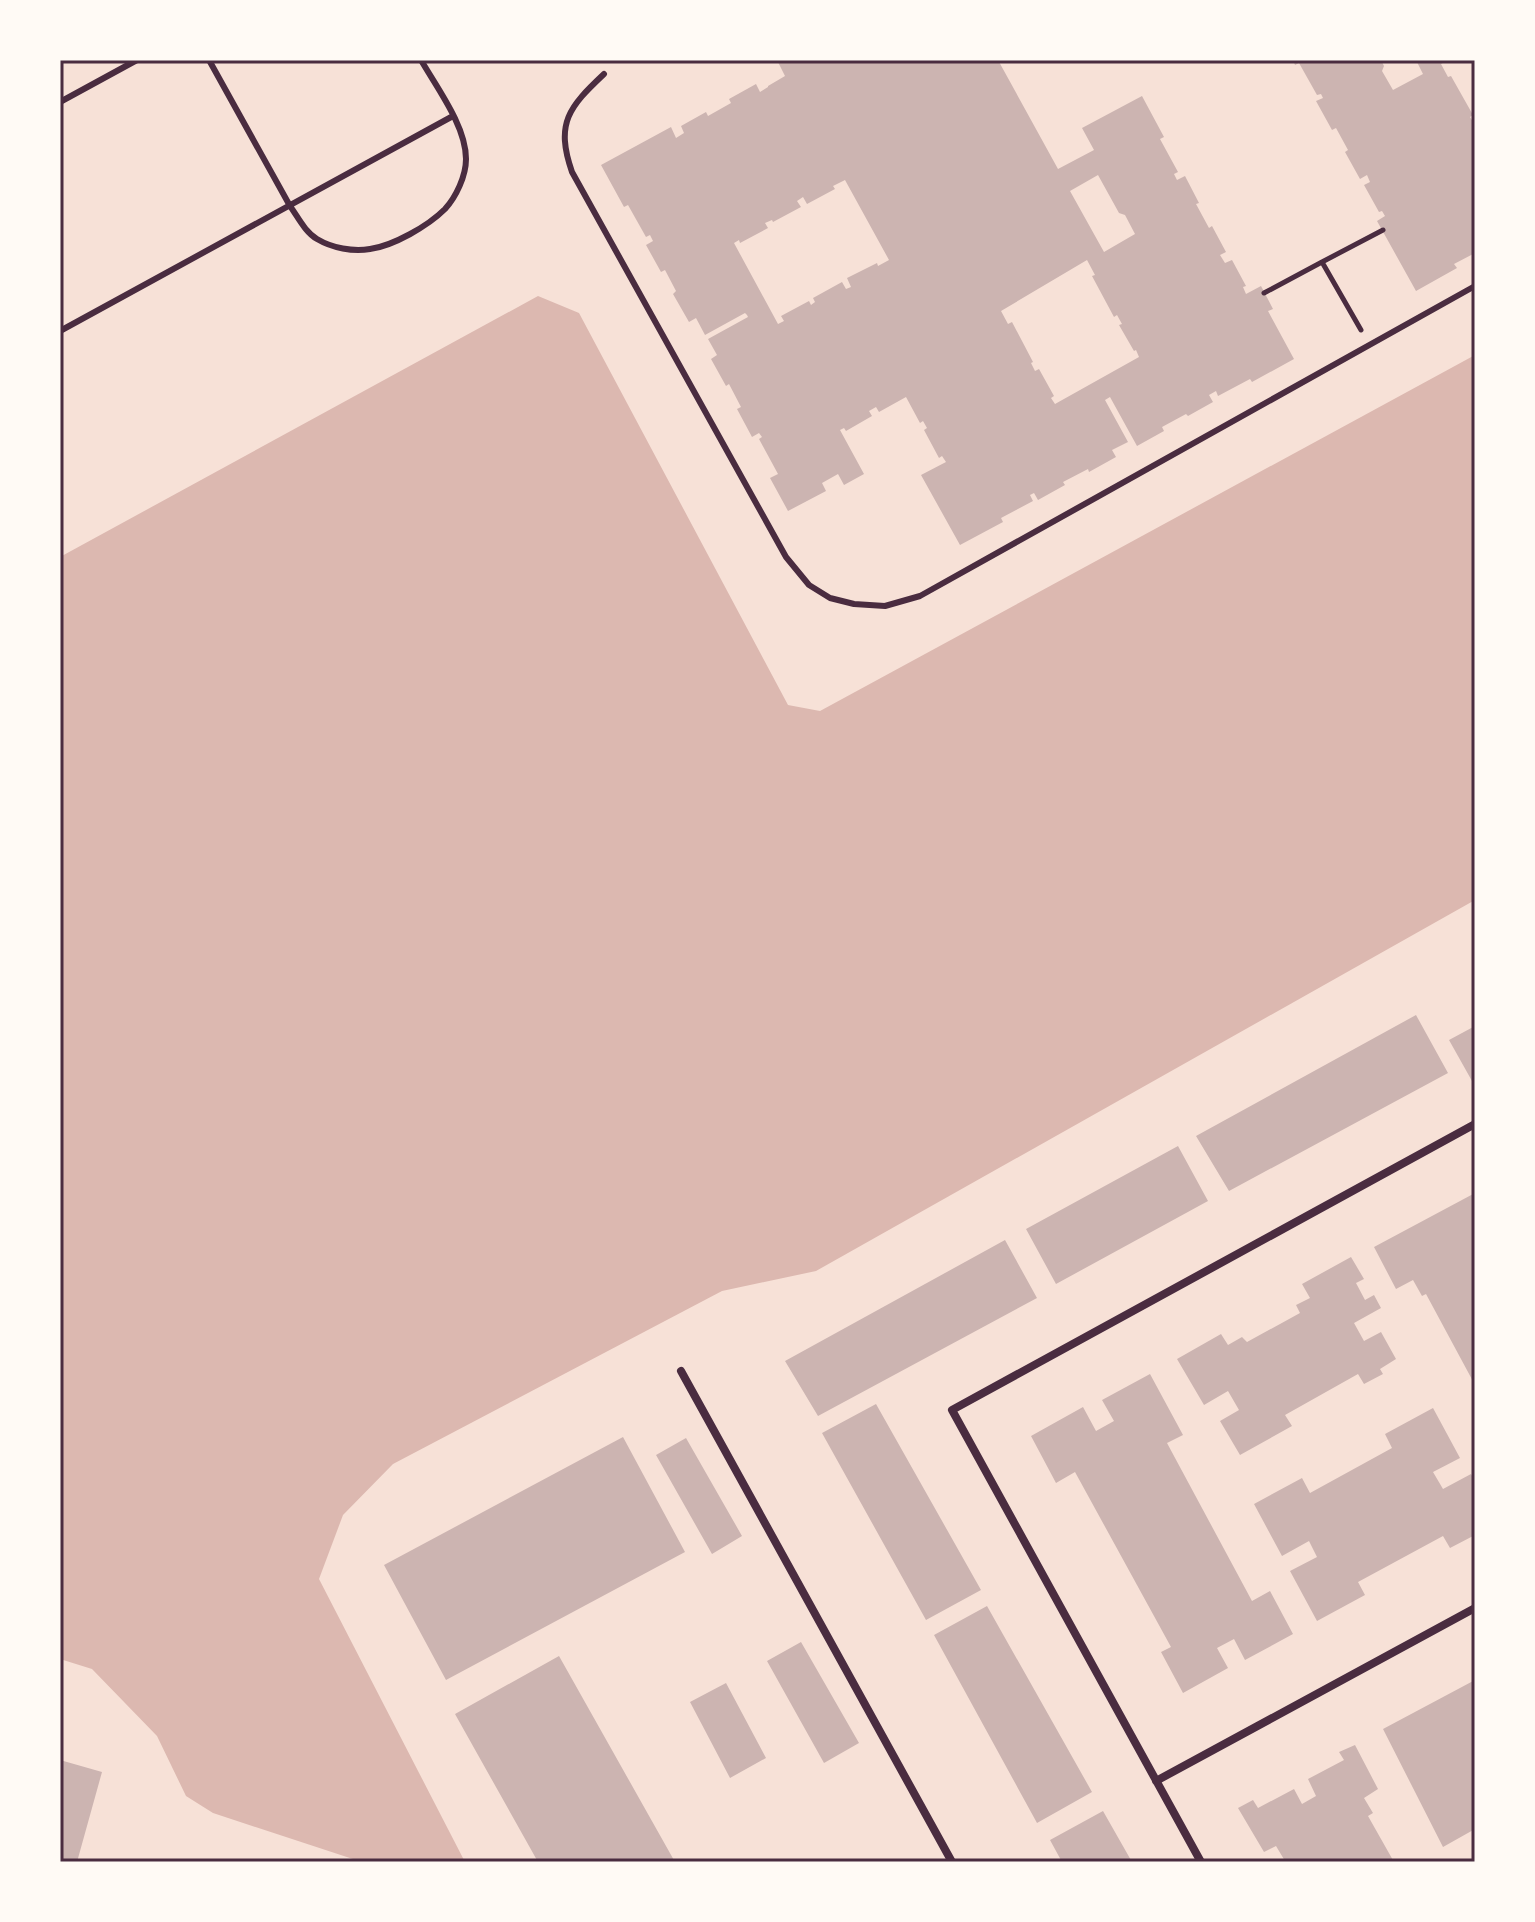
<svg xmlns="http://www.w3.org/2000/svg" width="1535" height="1922" viewBox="0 0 1535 1922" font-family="Mulish,sans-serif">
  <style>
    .water { fill: #dcb8b0 }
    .building { fill: #ccb4b1; fill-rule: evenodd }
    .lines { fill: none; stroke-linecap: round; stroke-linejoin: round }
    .path { stroke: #4a2c40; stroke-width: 5 }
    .service { stroke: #4a2c40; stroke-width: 6 }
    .minor { stroke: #4a2c40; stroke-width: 8 }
    .neatline { fill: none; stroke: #4a2c40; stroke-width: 3 }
  </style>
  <rect width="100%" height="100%" fill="#f7e1d7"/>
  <path class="water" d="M538,296L579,313L788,705L820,711L1475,355V900L816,1271L722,1291L393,1464L343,1515L319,1579L465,1862H362L213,1813L186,1796L157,1736L92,1669L60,1659V557Z"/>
  <path class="building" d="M777,60H998L1058,169L1094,150L1082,128L1142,96L1164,137L1160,139L1178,172L1174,174L1177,180L1185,176L1199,203L1196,204L1209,228L1212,226L1226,252L1220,255L1225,263L1232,260L1246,286L1243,287L1246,294L1261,286L1273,309L1268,311L1294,359L1252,382L1250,379L1218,396L1216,391L1209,395L1213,402L1188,416L1186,414L1162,427L1164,431L1137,446L1110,397L1105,400L1128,442L1112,450L1116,457L1089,472L1088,469L1063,482L1065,485L1038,500L1034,493L1030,495L1033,501L1001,518L1003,522L960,545L921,475L946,462L942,456L939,458L924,430L927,428L923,421L920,423L906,397L879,412L876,407L869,411L872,416L846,431L844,428L840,430L864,474L844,485L838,474L822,483L826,491L788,511L770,478L778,474L759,439L762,437L759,433L752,437L737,409L741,407L729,384L726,386L711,359L717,355L708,339L748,317L747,315L745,313L705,335L696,318L689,322L673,294L676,291L665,270L661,272L646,245L653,241L650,235L646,237L628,205L624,207L601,165L671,127L676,138L684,133L681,126L706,112L708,116L731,103L729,99L756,84L760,92L768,87V86L785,76ZM1098,175L1119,213L1125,215L1135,234L1104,252L1070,191ZM845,180L889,260L878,266L877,263L847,278L851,287L846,289L842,282L813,298L815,302L811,305L809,301L781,316L784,321L778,324L734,243L739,240L740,243L768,228L765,223L772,220L773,222L801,207L797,201L803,197L807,204L835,189L833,186ZM1087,260L1095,275L1092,276L1114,317L1117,315L1122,324L1119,325L1134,351L1136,350L1139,357L1055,404L1051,398L1054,396L1039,369L1035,371L1031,363L1033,362L1012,322L1008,324L1001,311Z
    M1293,60H1381L1384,66L1382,71L1393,90L1423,74L1416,60H1448L1441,64L1448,77L1451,76L1473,115L1470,117L1475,125V253L1454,264L1457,268L1416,291L1377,221L1385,216L1382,211L1379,212L1364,185L1370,182L1367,175L1360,179L1345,152L1348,150L1336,128L1332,130L1316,101L1323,98L1321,94L1317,95L1299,63L1295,65Z
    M1416,1015L1448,1073L1229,1191L1196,1136Z
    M1475,1026V1079L1472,1081L1449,1040Z
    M1178,1146L1208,1201L1056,1284L1026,1229Z
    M1475,1193V1385L1426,1294L1422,1296L1413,1280L1396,1289L1374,1247Z
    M1005,1240L1037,1298L818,1416L785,1361Z
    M1351,1257L1364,1279L1356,1283L1365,1300L1374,1295L1381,1308L1354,1323L1364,1341L1381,1332L1396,1359L1380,1369L1383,1374L1364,1384L1358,1374L1285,1415L1292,1426L1240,1455L1220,1421L1239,1410L1228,1391L1204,1405L1177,1359L1221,1334L1228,1345L1242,1337L1247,1342L1300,1313L1296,1305L1310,1298L1302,1284Z
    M1150,1374L1183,1435L1167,1443L1252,1601L1270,1591L1293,1634L1245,1660L1234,1639L1217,1648L1228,1668L1183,1693L1161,1652L1171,1647L1075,1472L1056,1483L1031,1436L1083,1407L1096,1431L1114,1421L1102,1400Z
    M876,1404L981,1590L926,1620L822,1433Z
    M1433,1408L1460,1458L1433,1472L1443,1489L1471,1474L1475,1481V1535L1450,1548L1443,1536L1358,1582L1365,1595L1317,1621L1290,1571L1317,1557L1309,1541L1282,1556L1254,1504L1302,1478L1310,1493L1392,1448L1385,1434Z
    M623,1437L685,1552L446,1680L384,1565Z
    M686,1438L742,1536L712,1554L656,1455Z
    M987,1606L1092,1792L1037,1823L934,1635Z
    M801,1642L859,1743L824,1763L767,1661Z
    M559,1656L675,1862H538L455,1714Z
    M1475,1680V1829L1443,1847L1383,1729Z
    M726,1683L766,1758L730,1778L690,1702Z
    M1355,1745L1378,1789L1364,1798L1373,1813L1368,1816L1394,1862H1292L1290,1859L1285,1861L1276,1846L1264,1852L1238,1808L1253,1800L1258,1808L1294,1789L1302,1804L1316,1796L1308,1779L1344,1760L1339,1752Z
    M60,1760L102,1772L77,1862H60Z
    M1103,1811L1132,1862H1062L1050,1840Z"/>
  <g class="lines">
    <path class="path" d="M1322,262L1383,230
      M1264,293L1322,262L1361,330"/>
    <path class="service" d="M209,60L290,206C298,217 305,232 317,239C332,248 353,252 370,249C393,246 428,226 445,209C456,197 466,176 466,159C466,126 437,88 421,60
      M604,74C569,107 555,123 572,172L786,557L809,585L830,598L854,604L885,606L920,596L1475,286
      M60,102L137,60
      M60,331L453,116"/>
    <path class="minor" d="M681,1371L952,1862
      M1156,1781L1475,1608
      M1201,1862L952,1410L1475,1124"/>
  </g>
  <rect width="1535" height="1922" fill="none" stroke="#fffaf5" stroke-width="124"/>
  <rect x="62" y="62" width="1411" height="1798" class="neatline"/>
</svg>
